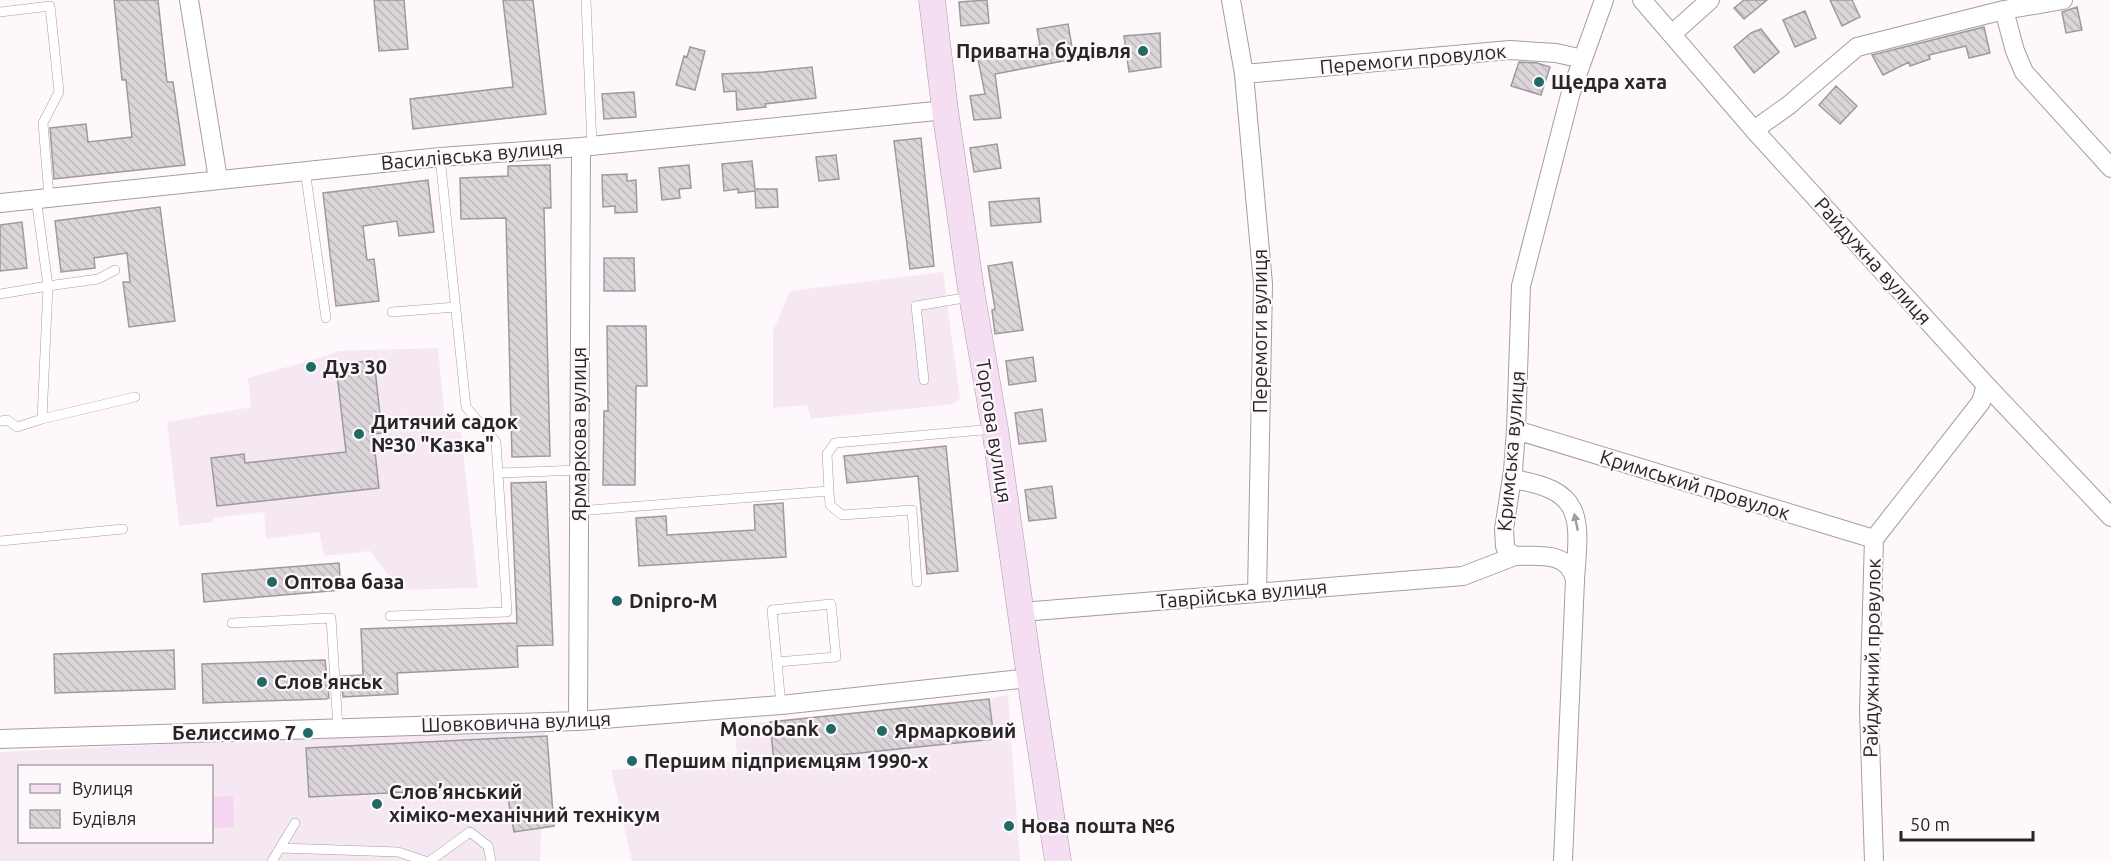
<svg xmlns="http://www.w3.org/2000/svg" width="2111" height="861" viewBox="0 0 2111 861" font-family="Ubuntu,sans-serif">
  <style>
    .built { fill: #f5e8f3; fill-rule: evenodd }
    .garden { fill: #f5d5f1 }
    .building { fill: url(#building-back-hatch); stroke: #9f999e; stroke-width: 1.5 }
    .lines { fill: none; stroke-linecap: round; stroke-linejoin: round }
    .lane-casing { stroke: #a49ea3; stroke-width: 10 }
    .street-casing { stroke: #a49ea3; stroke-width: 20 }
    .secondary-casing { stroke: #a49ea3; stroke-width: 27 }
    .lane { stroke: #fff; stroke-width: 9 }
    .street { stroke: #fff; stroke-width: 18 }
    .secondary { stroke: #f5def2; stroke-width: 26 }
    .oneway { fill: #9e9d9e }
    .poi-dot { fill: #206a63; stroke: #fef8fd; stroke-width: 2 }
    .labels { text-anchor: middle; stroke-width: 4.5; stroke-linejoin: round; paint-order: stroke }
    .poi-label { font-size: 20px; font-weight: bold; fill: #282527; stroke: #fef8fd; text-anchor: start }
    .street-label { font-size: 20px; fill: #282527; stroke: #fef8fd }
  </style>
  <defs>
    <pattern id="building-back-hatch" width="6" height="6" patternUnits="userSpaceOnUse" patternTransform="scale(1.5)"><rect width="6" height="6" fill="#dbd5da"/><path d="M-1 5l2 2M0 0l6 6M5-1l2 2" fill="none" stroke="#bcb7bb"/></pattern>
  </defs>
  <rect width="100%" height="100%" fill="#fef8fd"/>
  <path class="built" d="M943,272L960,399L954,404L811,419L807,405L773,408V331L790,291Z
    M438,348L446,431L461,432L478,588L399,590L370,551L324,556L319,532L266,539L264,512L214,518L213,522L179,526L167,422L251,407L248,378L326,356L338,351Z
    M1008,695L1020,861H632L611,770L737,761L735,725L989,699Z
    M545,726L540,861H0V752ZM20,766H212V842H20Z"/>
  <path class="garden" d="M233,796L234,827L212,828V797Z"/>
  <path class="building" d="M114,0H158L167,82H173L185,165L54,179L50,128L86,124L88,142L132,137L126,80H122Z
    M374,0H404L408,49L379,51Z
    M503,0H533L546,114L413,129L410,99L513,87Z
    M987,0L989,23L961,26L959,2Z
    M1744,0H1767L1744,19L1734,8Z
    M1830,0H1852L1860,17L1842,26Z
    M2077,7L2082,30L2066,33L2062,12Z
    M1805,11L1816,38L1795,47L1783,20Z
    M1068,24L1074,59L995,74L1001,118L974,120L970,96L985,94L977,54L1040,45L1037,29Z
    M1984,27L1990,53L1969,58L1966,46L1929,55L1930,59L1910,66L1909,62L1883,75L1872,55Z
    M1761,29L1779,52L1754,73L1734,47L1751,33Z
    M1160,33L1161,67L1129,72L1124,36Z
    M690,47L705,51L695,90L676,85L684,56L687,57Z
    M1519,62L1537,63L1550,67L1541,95L1511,86Z
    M812,67L816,98L765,104L766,107L737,110L736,91L724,92L722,74L763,72Z
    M1836,86L1857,106L1840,124L1819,105Z
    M634,92L636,117L604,119L602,94Z
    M921,138L934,266L910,269L894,141Z
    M997,144L1001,168L974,172L970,148Z
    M836,155L839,179L819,181L816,157Z
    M752,161L755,189H777L778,207L756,208L755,191L738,193V189L724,191L722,164Z
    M550,165L551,208H544L550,456L512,457L506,218L461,219L460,178L508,176V166Z
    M689,165L691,188L679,189L680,198L662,200L659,168Z
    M627,174V181L636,180L637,212L615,213V206L603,207L602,175Z
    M428,180L434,232L399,236L397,221L363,226L367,260L374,259L379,301L336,306L323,193Z
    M1039,198L1041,222L991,226L989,202Z
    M160,207L175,321L129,327L123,282H130L127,253L94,258L95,268L61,272L55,221Z
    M22,222L27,268L0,271V225Z
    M604,258H634L635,291H604Z
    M1012,262L1023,330L995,334L992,310L995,309L988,266Z
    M607,326H646L647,386H636L635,485H603L604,411H608Z
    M1033,357L1036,381L1009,385L1006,361Z
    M374,360L382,433L373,434L379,488L217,506L211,458L244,454L245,463L346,452L336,365Z
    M1042,409L1046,441L1019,444L1015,413Z
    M946,446L958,571L927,574L918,476L847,483L844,456Z
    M546,482L553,645L517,646L518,667L397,673L398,694L343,697L341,676L363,675L361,629L517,623L511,483Z
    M1052,486L1056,518L1029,521L1025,490Z
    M783,503L786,557L639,566L636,518L666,516L667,535L755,530L754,505Z
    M339,563L341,590L204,602L202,574Z
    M174,650L175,689L55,693L54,654Z
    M325,660L329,698L326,699L203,703L202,664Z
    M989,699L994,739L774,762L770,722Z
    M547,736L554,826L514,832L506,787L309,797L306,748Z"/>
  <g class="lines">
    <g class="lane-casing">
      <path id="lane" d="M586,0L592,146
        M0,12L50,6L59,92L43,123L49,197
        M305,170L326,318
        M36,198L48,286L98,279L115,270
        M0,294L48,286L42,419
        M392,312L456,307
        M924,380L916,306L970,297
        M0,421L7,420L17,427L42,419L135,397
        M499,473L579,470
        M829,491L830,505L842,515L912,510L917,582
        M578,511L829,491L827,454L835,443L994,429
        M0,541L123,529
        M390,616L507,612L496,442L466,407L440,157
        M232,623L331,618L338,728
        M777,662L836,657L831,604L772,610L781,705
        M280,848L398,852L425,861
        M272,861L295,823
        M430,861L470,832L488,846L491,861"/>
    </g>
    <g class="street-casing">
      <path id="street" d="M189,0L218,179
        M1231,0L1244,74L1263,284L1257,593
        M1642,0L1754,130L1986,385L2111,517
        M2004,10L2015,51L2024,72L2111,168
        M1672,34L1710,0
        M1244,74L1510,50L1556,53L1583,59
        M1754,130L1789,105L1857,47L2004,10L2063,0
        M0,203L440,157L581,147L945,110
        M1516,430L1874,539
        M1512,479C1584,490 1580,516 1575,579
        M1022,612L1463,576L1515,556
        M578,721L581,147
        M0,739L578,721L781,705L1030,678
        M1563,861L1575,580C1569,551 1538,556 1515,556L1507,551L1505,546L1504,529L1513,471L1516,430L1521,286L1571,92L1604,0
        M1874,861L1869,711L1874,539L1981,402L1986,385"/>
    </g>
    <g class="secondary-casing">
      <path id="secondary" d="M932,0L945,110L972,296L995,429L1030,678L1058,861"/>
    </g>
    <use href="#lane" class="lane"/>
    <use href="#street" class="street"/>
    <use href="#secondary" class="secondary"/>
  </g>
  <defs><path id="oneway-solid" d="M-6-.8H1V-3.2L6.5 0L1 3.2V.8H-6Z" transform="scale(1.5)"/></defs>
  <use class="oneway" href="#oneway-solid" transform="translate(1576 522) rotate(-102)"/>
  <g class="poi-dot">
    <circle cx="1143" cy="51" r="6"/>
    <circle cx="1539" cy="82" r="6"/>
    <circle cx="311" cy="367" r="6"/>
    <circle cx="359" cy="434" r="6"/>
    <circle cx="272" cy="582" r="6"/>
    <circle cx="617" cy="601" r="6"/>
    <circle cx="262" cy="682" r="6"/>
    <circle cx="831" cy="729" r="6"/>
    <circle cx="882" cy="731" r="6"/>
    <circle cx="308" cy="733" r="6"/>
    <circle cx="632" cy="761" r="6"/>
    <circle cx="377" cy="804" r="6"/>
    <circle cx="1009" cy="826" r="6"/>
  </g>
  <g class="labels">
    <g class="poi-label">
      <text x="1131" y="58" text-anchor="end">Приватна будівля</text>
      <text x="1551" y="89">Щедра хата</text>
      <text x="323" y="374">Дуз 30</text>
      <text x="371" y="429">Дитячий садок<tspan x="371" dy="23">№30 "Казка"</tspan></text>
      <text x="284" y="589">Оптова база</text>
      <text x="629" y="608">Dnipro-M</text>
      <text x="274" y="689">Слов'янськ</text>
      <text x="819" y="736" text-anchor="end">Monobank</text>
      <text x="894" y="738">Ярмарковий</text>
      <text x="296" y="740" text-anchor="end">Белиссимо 7</text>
      <text x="644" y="768">Першим підприємцям 1990-х</text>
      <text x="389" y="799">Слов’янський<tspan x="389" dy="23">хіміко-механічний технікум</tspan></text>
      <text x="1021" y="833">Нова пошта №6</text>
    </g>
    <g class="street-label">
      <text transform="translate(1413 59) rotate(-5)" y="7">Перемоги провулок</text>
      <text transform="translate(472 155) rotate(-5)" y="7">Василівська вулиця</text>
      <text transform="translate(1873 261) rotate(48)" y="7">Райдужна вулиця</text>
      <text transform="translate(1260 331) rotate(-90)" y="7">Перемоги вулиця</text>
      <text transform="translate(994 431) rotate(81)" y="7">Торгова вулиця</text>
      <text transform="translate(579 434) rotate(-90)" y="7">Ярмаркова вулиця</text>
      <text transform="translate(1511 451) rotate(-85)" y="7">Кримська вулиця</text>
      <text transform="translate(1695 485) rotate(17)" y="7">Кримський провулок</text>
      <text transform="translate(1242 594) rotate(-5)" y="7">Таврійська вулиця</text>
      <text transform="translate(1872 658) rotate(-89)" y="7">Райдужний провулок</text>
      <text transform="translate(516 722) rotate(-2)" y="7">Шовковична вулиця</text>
    </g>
  </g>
  <rect x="18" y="765" width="195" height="78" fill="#fef8fd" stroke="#a8a4a7" stroke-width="1.5"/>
  <rect x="30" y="784" width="30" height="9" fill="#f5def2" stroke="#a8a4a7" stroke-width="1.5"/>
  <text x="72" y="795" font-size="18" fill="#282527">Вулиця</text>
  <rect x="30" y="810" width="30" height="18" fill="url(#building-back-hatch)" stroke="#a8a4a7" stroke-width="1.5"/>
  <text x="72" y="825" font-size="18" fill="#282527">Будівля</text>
  <path d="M1901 831v9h132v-9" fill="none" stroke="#282527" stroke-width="3"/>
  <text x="1910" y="831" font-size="18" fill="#282527" stroke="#fef8fd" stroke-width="4.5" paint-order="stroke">50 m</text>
</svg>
